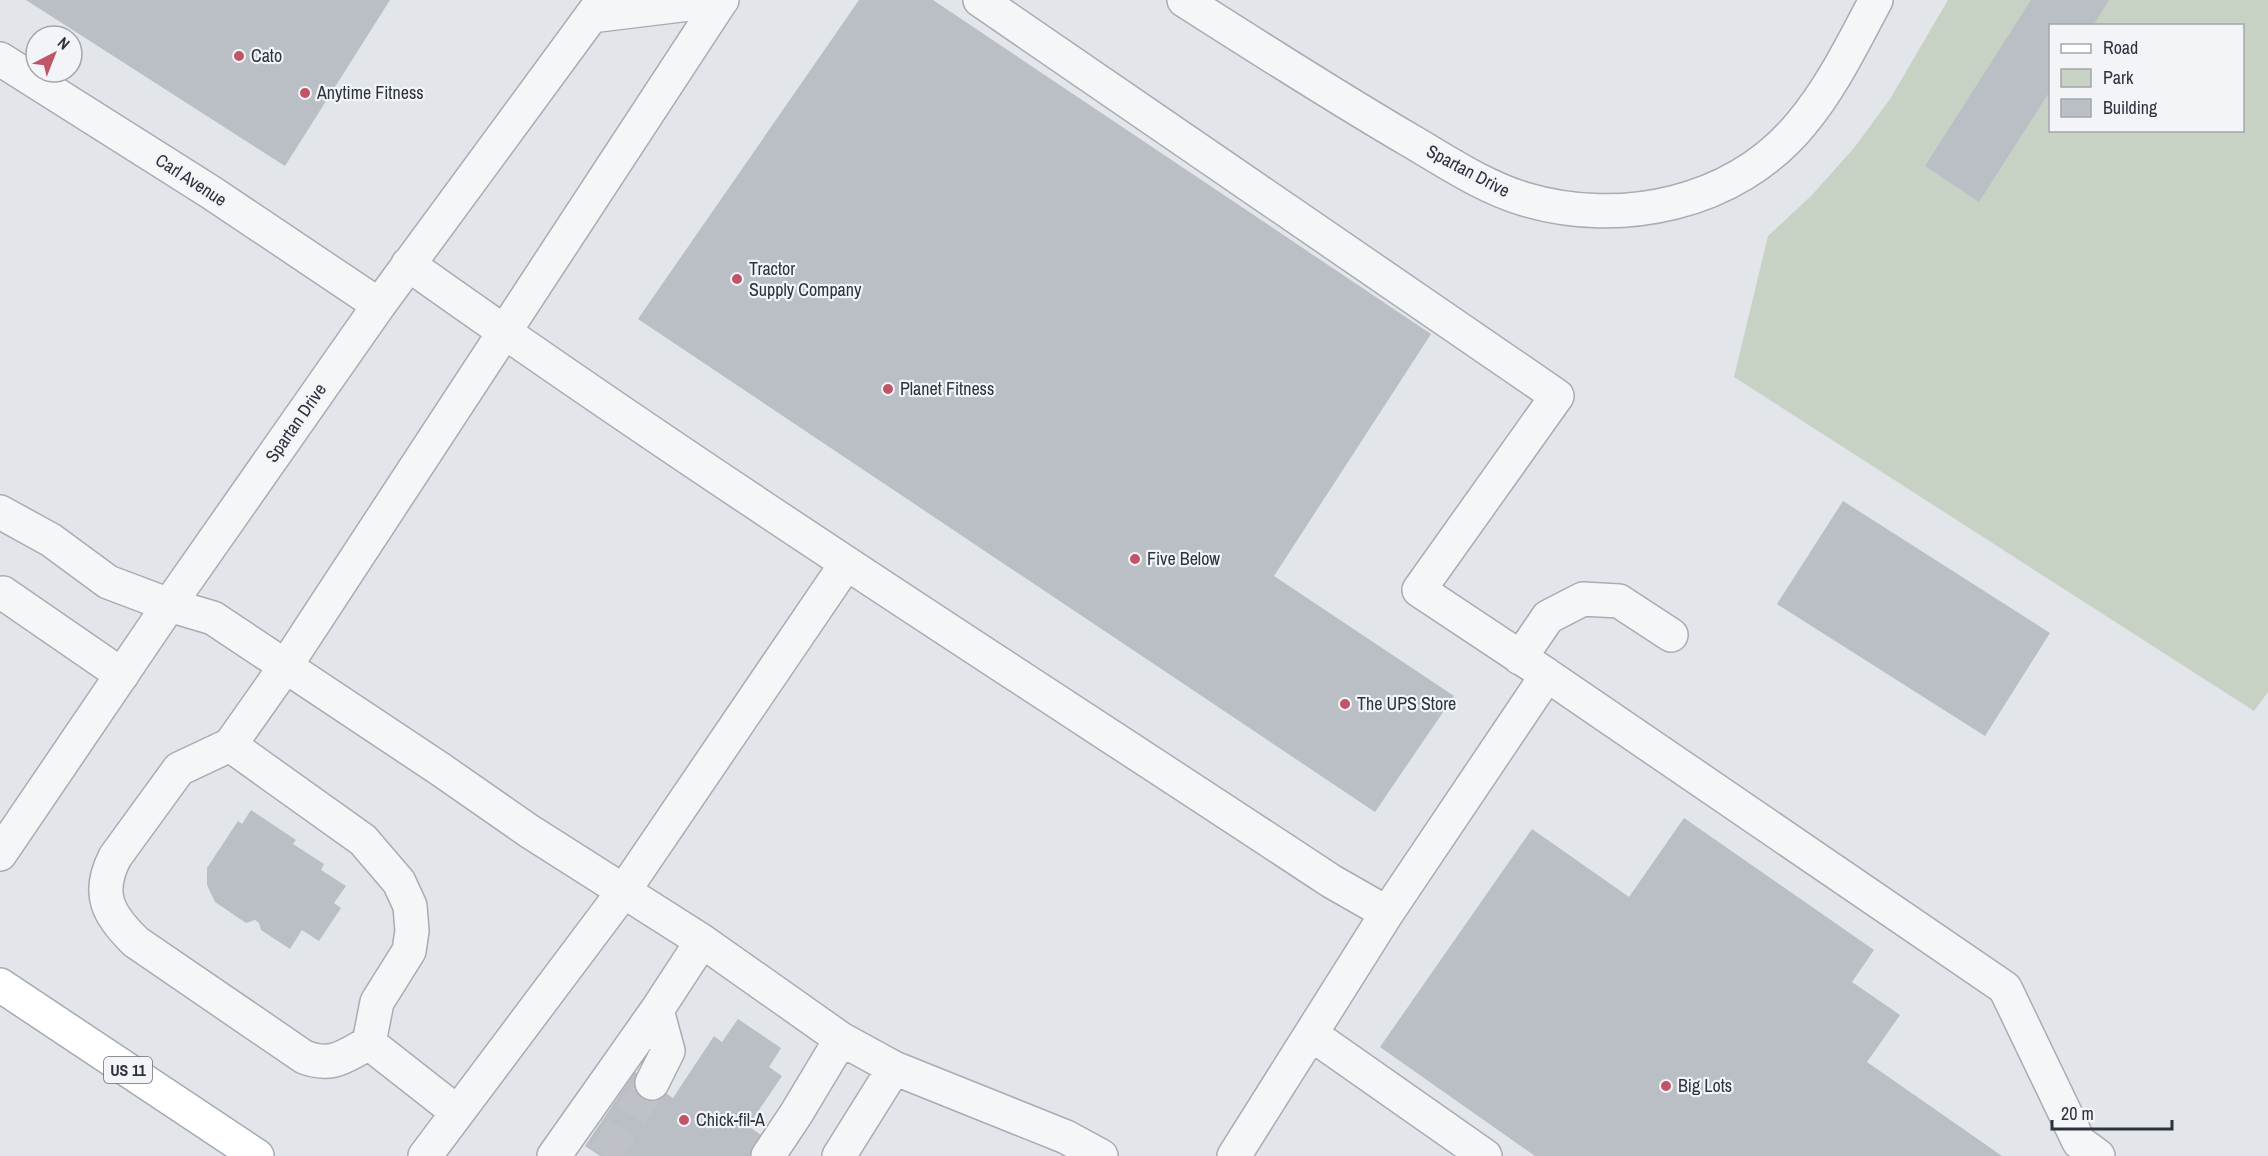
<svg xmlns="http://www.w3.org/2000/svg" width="2268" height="1156" viewBox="0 0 2268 1156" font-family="'Archivo Narrow',sans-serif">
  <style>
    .green { fill: #c8d2c4; fill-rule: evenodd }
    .building { fill: #babec5 }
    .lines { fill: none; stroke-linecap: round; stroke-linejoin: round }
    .minor-tunnel { stroke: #bec1c7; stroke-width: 33; stroke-dasharray: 33 16; stroke-linecap: butt }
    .minor-casing { stroke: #a8acb3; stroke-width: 36 }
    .major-casing { stroke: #a3aab3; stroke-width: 36 }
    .minor { stroke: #f4f6f8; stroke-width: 33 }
    .major { stroke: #fff; stroke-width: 33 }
    .poi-dot { fill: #c15568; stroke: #f2f4f7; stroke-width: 2 }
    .labels { text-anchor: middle; stroke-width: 4.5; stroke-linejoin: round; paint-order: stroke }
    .shield { fill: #f2f4f7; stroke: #676d76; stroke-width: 1.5 }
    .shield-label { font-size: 16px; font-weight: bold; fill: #2c333f }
    .poi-label { font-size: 18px; fill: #2c333f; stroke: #f2f4f7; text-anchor: start }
    .street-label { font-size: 18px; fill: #2c333f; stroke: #f2f4f7 }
  </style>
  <rect width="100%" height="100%" fill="#e2e5e9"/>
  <path class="green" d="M1948,0H2268V692L2254,711L1734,377L1768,236L1811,196L1854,148L1890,99ZM2050,26H2242V130H2050Z"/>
  <path class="building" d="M26,0H390L285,166Z
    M859,0H933L1431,334L1274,576L1454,696L1375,812L638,319Z
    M2031,0H2109L2093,26H2050V91L1979,202L1925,166Z
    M1843,501L2050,633L1985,736L1777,604Z
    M251,810L296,840L293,844L324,864L321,870L346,886L334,903L341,908L319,941L302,930L290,949L261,930L259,923L255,920L246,923L215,902L207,885V868L238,821L242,824Z
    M1684,818L1874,950L1852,982L1900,1015L1867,1062L2002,1156H1535L1380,1047L1532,829L1629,897Z
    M738,1019L781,1048L769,1067L782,1076L748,1126L767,1139L756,1156H600L585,1146L635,1072L673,1098L714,1036L722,1042Z"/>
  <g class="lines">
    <path class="minor-tunnel" d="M604,1156L652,1083"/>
    <g class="minor-casing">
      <path id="minor" d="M980,0L1557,396L1419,590L1547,675
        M1184,0C1259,48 1334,96 1411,141C1447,162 1484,187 1524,199C1621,228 1735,204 1801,124C1832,87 1853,43 1876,0
        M591,16L722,0
        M0,59L212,193L379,305
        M408,264C710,479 1022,677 1331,881L1387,913
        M0,512L51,540L108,582L169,605L213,618L440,769L529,831L702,941L841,1039L894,1068L1066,1137L1101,1156
        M3,593L122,675
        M1520,658L1548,617L1583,599L1619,601L1671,635
        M230,745L363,840L399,882L410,906L412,931L409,951L377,1002L369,1043
        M0,854L169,605L379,305L603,0
        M1311,1034L1485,1156
        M652,1083L668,1051L657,1010
        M457,1112L369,1043C344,1056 333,1068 304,1057L136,942C108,915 96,894 115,857L179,769L230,745L285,667L721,1
        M425,1156L623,892L846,564
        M554,1156L657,1010L702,941
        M768,1156L796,1114L841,1039
        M839,1156L894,1068
        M1234,1156L1387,913L1547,675L2005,988L2079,1142L2098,1156"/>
    </g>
    <g class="major-casing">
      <path id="major" d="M0,985L257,1156"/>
    </g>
    <use href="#minor" class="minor"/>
    <use href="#major" class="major"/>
  </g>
  <g class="poi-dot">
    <circle cx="239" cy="56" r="6"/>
    <circle cx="305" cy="93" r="6"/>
    <circle cx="737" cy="279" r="6"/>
    <circle cx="888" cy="389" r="6"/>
    <circle cx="1135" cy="559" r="6"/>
    <circle cx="1345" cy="704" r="6"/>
    <circle cx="1666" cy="1086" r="6"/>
    <circle cx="684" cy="1120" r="6"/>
  </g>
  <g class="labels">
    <rect class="shield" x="104" y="1057" width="48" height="26" rx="4.5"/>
    <g class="shield-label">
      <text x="128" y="1076">US 11</text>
    </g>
    <g class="poi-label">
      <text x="251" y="62">Cato</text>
      <text x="317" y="99">Anytime Fitness</text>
      <text x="749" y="275">Tractor<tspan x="749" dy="21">Supply Company</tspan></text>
      <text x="900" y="395">Planet Fitness</text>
      <text x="1147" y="565">Five Below</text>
      <text x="1357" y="710">The UPS Store</text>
      <text x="1678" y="1092">Big Lots</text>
      <text x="696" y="1126">Chick-fil-A</text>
    </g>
    <g class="street-label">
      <text transform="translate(1468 171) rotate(28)" y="6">Spartan Drive</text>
      <text transform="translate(191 180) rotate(33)" y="6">Carl Avenue</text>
      <text transform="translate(296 423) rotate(-55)" y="6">Spartan Drive</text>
    </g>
  </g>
  <rect x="2049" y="24" width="195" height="108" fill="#f2f4f7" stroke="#a3a7ad" stroke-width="1.5"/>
  <rect x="2061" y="44" width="30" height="9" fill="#ffffff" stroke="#a3a7ad" stroke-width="1.5"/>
  <text x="2103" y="54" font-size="18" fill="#2c333f">Road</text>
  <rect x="2061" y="69" width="30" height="18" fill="#c8d2c4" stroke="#a3a7ad" stroke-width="1.5"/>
  <text x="2103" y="84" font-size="18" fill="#2c333f">Park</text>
  <rect x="2061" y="99" width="30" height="18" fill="#babec5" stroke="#a3a7ad" stroke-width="1.5"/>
  <text x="2103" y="114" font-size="18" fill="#2c333f">Building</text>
  <g transform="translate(54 54) rotate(42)"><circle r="28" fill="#f2f4f7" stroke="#a3a7ad" stroke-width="1.5"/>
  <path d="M0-4.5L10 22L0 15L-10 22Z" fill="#c15568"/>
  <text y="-9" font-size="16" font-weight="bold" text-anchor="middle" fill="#2c333f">N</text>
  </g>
  <path d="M2052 1120v9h120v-9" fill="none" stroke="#2c333f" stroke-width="3"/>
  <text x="2061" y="1120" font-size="18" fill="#2c333f" stroke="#f2f4f7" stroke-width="4.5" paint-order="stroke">20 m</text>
</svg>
